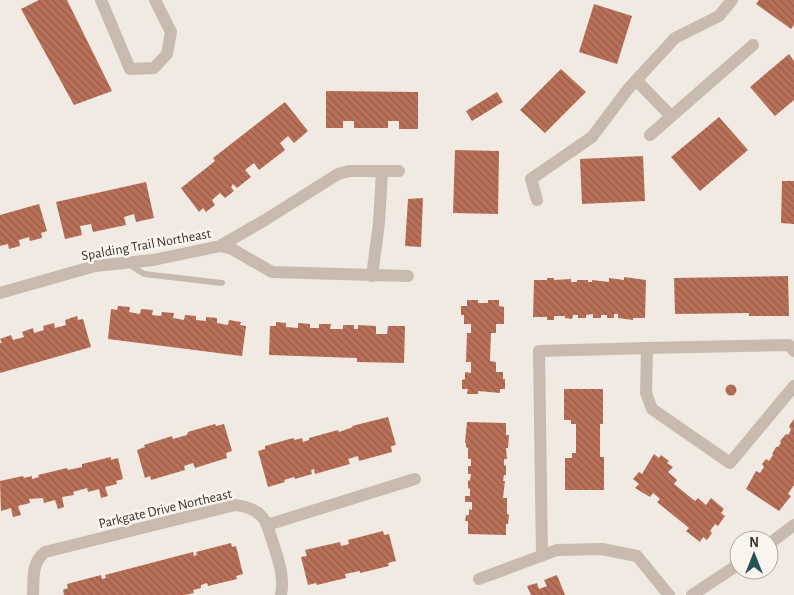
<svg xmlns="http://www.w3.org/2000/svg" width="794" height="595" viewBox="0 0 794 595" font-family="'Alegreya Sans',sans-serif">
  <style>
    .building { fill: url(#building-back-hatch) }
    .lines { fill: none; stroke-linecap: round; stroke-linejoin: round }
    .lane { stroke: #c8baae; stroke-width: 6 }
    .street { stroke: #c8baae; stroke-width: 12 }
    .labels { text-anchor: middle; stroke-width: 5; stroke-linejoin: round; paint-order: stroke }
    .street-label { font-size: 14px; fill: #38302c; stroke: #f9f4ee }
  </style>
  <defs>
    <pattern id="building-back-hatch" width="6" height="6" patternUnits="userSpaceOnUse" patternTransform="scale(1.25)"><rect width="6" height="6" fill="#b97058"/><path d="M-1 5l2 2M0 0l6 6M5-1l2 2" fill="none" stroke="#975c49"/></pattern>
  </defs>
  <rect width="100%" height="100%" fill="#f1eae2"/>
  <path class="building" d="M39,0H67L112,91L74,105L21,9Z
    M759,0H794V25L791,29L756,4Z
    M594,4L632,16L617,64L579,52Z
    M789,54L794,61V100L775,116L750,87Z
    M561,69L586,92L545,133L520,110Z
    M326,91L418,92V129H399V121H388V128H354V121H343V128H326Z
    M497,92L503,102L472,121L466,111Z
    M285,102L308,131L294,143L288,136L280,143L285,150L259,170L254,163L245,170L251,177L237,188L233,184L231,187L234,191L225,198L220,193L212,200L215,205L206,212L203,208L199,212L181,188L215,161L213,158Z
    M719,117L748,150L700,191L671,157Z
    M455,150L499,151L498,214L453,213Z
    M643,156L645,201L582,204L580,159Z
    M782,181H794V224L781,223Z
    M146,182L154,218L136,222L134,214L124,217L126,225L93,232L91,224L80,226L82,235L65,239L56,202Z
    M423,198L421,247L405,246L408,199Z
    M39,204L47,231L41,233L42,238L30,241L29,237L19,240L20,246L9,249L8,244L0,246V215Z
    M788,276L789,316H749V313L675,314L674,278Z
    M624,277L646,280L645,318H633V320L618,318V314H614V318H607V315H601V318H593V314L586,315V318H578V315H573L572,319L565,318V316H554V320H547V317H533L534,280H547V278H554V280L571,279V282H577V280H588V282H592V280L609,282V278L624,280Z
    M467,300H478V303H488V300H499V306L504,307V324H496V333H491L490,361L496,362V372H503V379H505V389H500V393L478,391V394H467L468,389H462V380L465,379V372L471,373V362H466L467,333H471V324H464V315H461V306H467Z
    M118,306L130,307L129,312L140,314L141,309L153,310L152,315L161,316L162,312L174,313L173,318L184,320L185,315L196,316V320L206,321V317L217,318V323L228,325L229,320L241,322L240,325L246,326L242,356L108,339L111,309L117,310Z
    M77,316L78,320L83,319L91,347L0,373V343H2L0,339L11,335L13,340L24,337L22,332L33,328L34,333L44,330L43,326L54,323L55,328L66,325L65,320Z
    M276,322L286,323V327L298,328V323L310,324V328H319V324H331L330,329H343V325H354V329H358V325L376,326V334H387L388,326H405L404,363L357,362V358L269,355L270,326H276Z
    M725.5 390a5.5 5.5 0 1 1 11 0a5.5 5.5 0 1 1-11 0Z
    M564,389H603V424H600V457H604V490H565V458H572V453H576V424H571V420H564Z
    M388,417L396,445L391,446L392,452L359,461L358,456L348,459L350,464L315,474L314,469L311,470L312,474L295,479L294,477L284,480L285,482L268,487L258,451L265,449V446L293,438L295,440L302,438L303,442L309,440V438L338,430L339,432L353,427L352,426Z
    M794,419V485L788,494L791,496L779,511L746,489L756,471L760,473L764,467L762,464L766,459L769,461L773,455L772,454L776,447H778L781,443L780,441L786,434L788,435L791,430L789,426Z
    M467,422L506,423V435H509L508,448H506L507,459H504V465L506,466V475H504L503,481H505L503,498H507V514L509,515L508,524H506V535L468,534V521H465L466,515H469V509L472,510V502H465V496H470V489L468,488V480L470,481L471,474H468V466H471V459H468V448L466,447V443H465Z
    M215,424L216,426L224,424L232,451L226,453L227,458L195,468L193,463L184,466L185,470L151,480L150,476L145,478L137,450L145,447L144,445L172,436L173,439L187,435L188,432Z
    M654,454L659,458L661,455L669,461L667,463L673,467L668,472L677,480L674,484L695,501L698,498L706,505L711,498L724,509L721,513L725,516L718,526L715,524L710,531L712,533L707,540L703,537L700,542L686,531L689,528L657,502L660,499L653,493L650,497L635,488L639,484L633,479L639,472L642,474Z
    M111,457V460L118,458L123,479L116,481L117,484L105,487L108,496L101,498L99,489L88,492L87,488L73,492L74,495L62,497L64,507L58,509L55,500L44,503L43,498L29,499L30,503L18,506L21,515L13,517L11,508L1,511L0,481L23,476L24,478L32,476V479L39,477L38,475L67,468L68,470L82,467V464Z
    M383,531L384,535L389,534L396,561L388,563L389,566L360,573V571L345,574L346,578L317,585L316,583L308,585L301,557L307,556L305,550L340,542L341,546L349,544L348,540Z
    M231,543L232,547L236,546L243,574L236,576L237,579L208,586L207,583L201,585V588L193,590L194,593L185,595H64L63,590L68,588L67,584L101,575L102,579L106,578L105,575L193,552L194,556L197,555L196,552Z
    M557,575L565,595H531L527,586L537,583L539,589L547,586L544,580Z"/>
  <g class="lines">
    <path class="lane" d="M127,263L144,274L222,283"/>
    <path class="street" d="M101,0L130,69L154,68L167,54L171,32L155,0
      M636,80L671,116
      M650,135L753,45
      M537,200L531,179L592,137L628,89L675,38L719,16L732,0
      M220,246L232,249L272,272L408,276
      M372,276L379,223L382,172
      M0,293L95,266L153,260L220,246L265,220L338,174L349,171H399
      M794,351L789,345L647,348L646,393L652,409L730,463L794,386
      M267,525L415,479
      M769,544L794,525
      M542,556L539,351L647,348
      M479,579L557,550L602,549L637,556L669,595
      M33,595C34,579 31,563 45,552L235,505C245,506 257,510 263,518C267,523 269,531 271,537C277,556 285,575 281,595
      M692,595L739,564"/>
  </g>
  <g class="labels">
    <g class="street-label">
      <text transform="translate(146 244) rotate(-10)" y="5">Spalding Trail Northeast</text>
      <text transform="translate(165 508) rotate(-13)" y="5">Parkgate Drive Northeast</text>
    </g>
  </g>
  <g transform="translate(754 555)"><circle r="24" fill="#f9f4ee" stroke="#aca6a0"/>
  <path d="M0-4L9 19L0 12L-9 19Z" fill="#255255"/>
  <text y="-8" font-size="14" font-weight="bold" text-anchor="middle" fill="#38302c">N</text>
  </g>
</svg>
